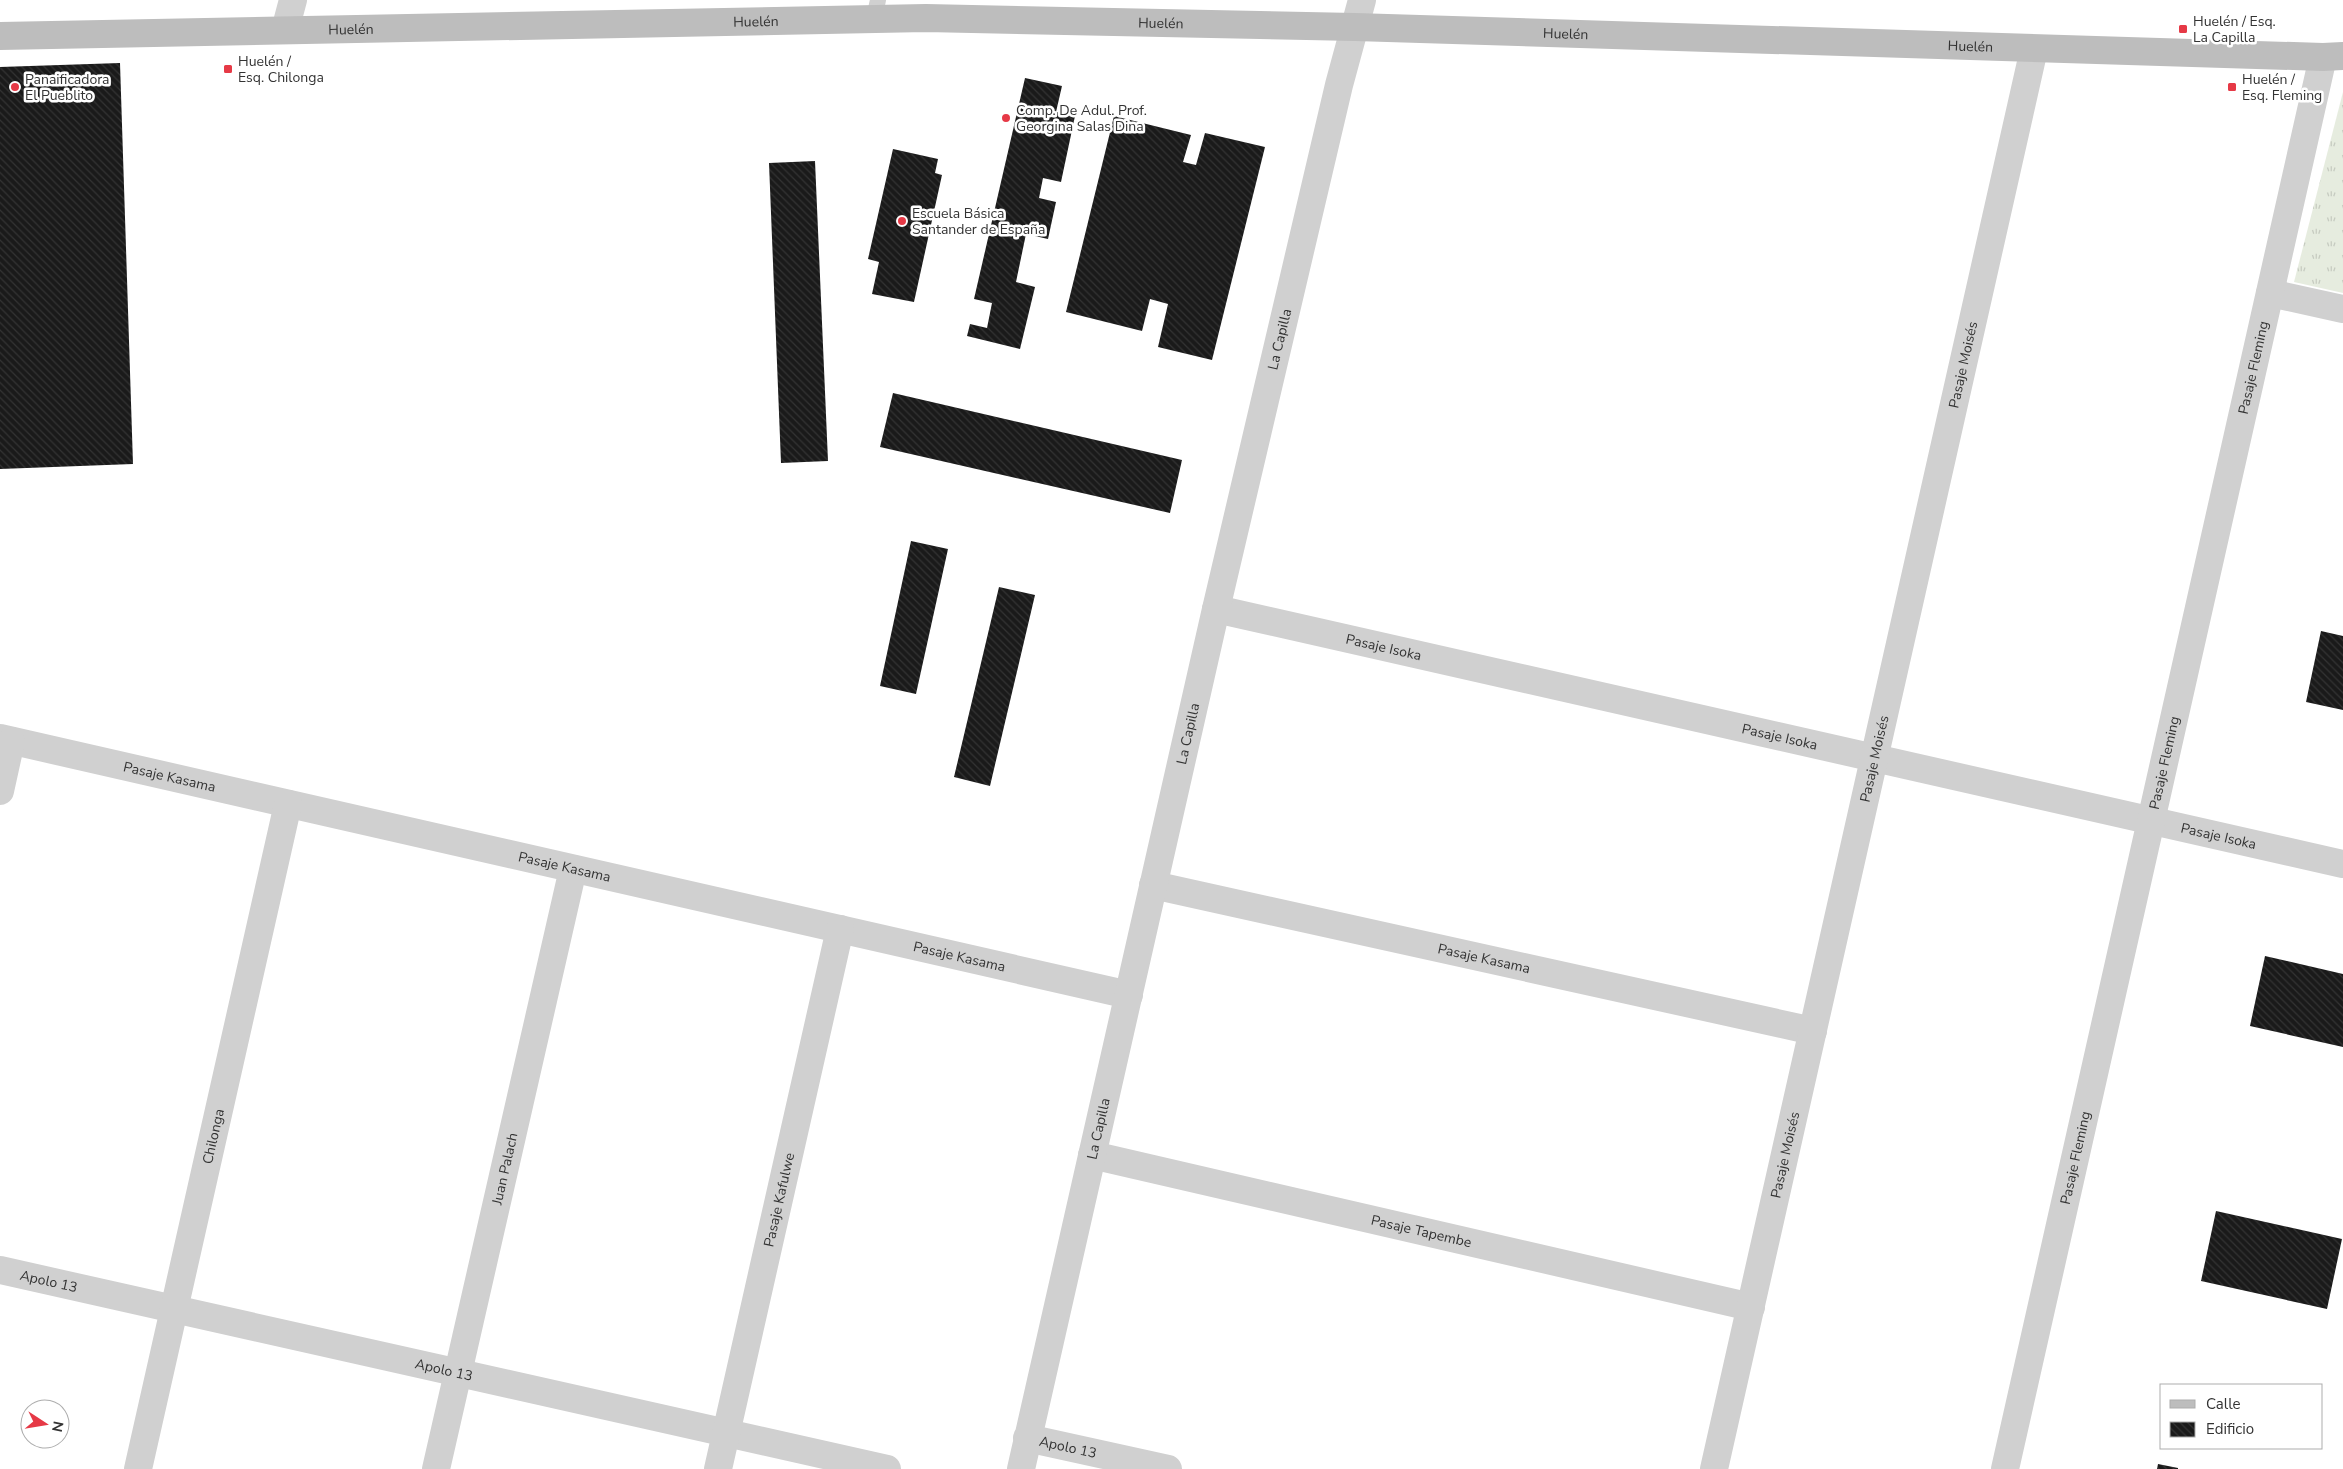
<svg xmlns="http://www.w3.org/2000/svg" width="2343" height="1469" viewBox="0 0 2343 1469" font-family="'Nunito Sans',sans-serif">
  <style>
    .grass { fill: url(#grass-tufts) }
    .building { fill: url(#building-back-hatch) }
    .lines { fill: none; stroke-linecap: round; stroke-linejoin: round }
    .service { stroke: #d0d0d0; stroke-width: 16 }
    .minor { stroke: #d0d0d0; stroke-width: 28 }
    .tertiary { stroke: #d0d0d0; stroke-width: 28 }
    .secondary { stroke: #bdbdbd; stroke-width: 28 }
    .poi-dot { fill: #e63946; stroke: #fff; stroke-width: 2 }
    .labels { text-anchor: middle; stroke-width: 5; stroke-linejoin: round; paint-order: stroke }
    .street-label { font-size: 14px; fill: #333; stroke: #fff }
    .poi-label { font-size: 14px; fill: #333; stroke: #fff; text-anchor: start }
  </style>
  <defs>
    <pattern id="grass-tufts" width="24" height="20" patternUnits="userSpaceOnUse" patternTransform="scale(1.25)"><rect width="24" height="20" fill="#e6ecdf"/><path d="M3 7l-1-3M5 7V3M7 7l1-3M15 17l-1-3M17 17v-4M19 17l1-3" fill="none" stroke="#c6cbc0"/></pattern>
    <pattern id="building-back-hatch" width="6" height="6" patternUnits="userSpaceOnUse" patternTransform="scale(1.25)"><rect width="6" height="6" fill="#1a1a1a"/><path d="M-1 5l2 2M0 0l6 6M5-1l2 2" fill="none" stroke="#333"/></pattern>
  </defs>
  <rect width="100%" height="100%" fill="#fff"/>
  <path class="grass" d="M2343,92V293L2294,282Z"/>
  <path class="building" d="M120,63L133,464L0,469V67Z
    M1025,78L1062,86L1056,112L1075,116L1061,182L1043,178L1039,198L1056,202L1048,239L1026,234L1016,282L1035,287L1020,349L967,336L970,324L987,328L992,303L974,299Z
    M1114,116L1191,135L1183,162L1196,165L1205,133L1265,147L1212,360L1158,347L1168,304L1150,299L1142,331L1066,312Z
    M893,149L938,159L935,173L942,175L914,302L872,294L879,262L868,259Z
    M815,161L828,461L781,463L769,163Z
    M893,393L1182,460L1170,513L880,447Z
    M911,541L948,549L916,694L880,686Z
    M999,587L1035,595L990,786L954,777Z
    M2321,631L2343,636V710L2306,702Z
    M2265,956L2343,974V1047L2250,1026Z
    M2216,1211L2342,1239L2327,1309L2201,1281Z
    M2158,1464L2178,1468V1469H2157Z"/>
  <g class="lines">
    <path class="service" d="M874,18L878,0"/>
    <g class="minor">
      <path d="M285,30L293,0"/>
      <path d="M2270,293L2343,309"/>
      <path id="s1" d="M1216,609L2343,864"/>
      <path id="s2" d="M0,738L1129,995"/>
      <path d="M0,791L11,741"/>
      <path id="s3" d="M1153,885L1813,1031"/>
      <path id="s4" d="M1092,1155L1751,1307"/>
      <path id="s5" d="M0,1270L887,1469"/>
      <path id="s6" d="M1027,1438L1168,1469"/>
      <path id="s7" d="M138,1469L288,804"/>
      <path id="s8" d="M436,1469L573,869"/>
      <path id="s9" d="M718,1469L840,929"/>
      <path id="s10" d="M1714,1469L2034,49"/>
      <path id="s11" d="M2005,1469L2323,57"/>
    </g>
    <path class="tertiary" id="s12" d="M1021,1469L1216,609L1339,85L1362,0"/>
    <path class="secondary" id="s13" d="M0,36L926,18L1355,27L2323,57L2343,56"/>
  </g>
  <g class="poi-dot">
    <rect x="2178" y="24" width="10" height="10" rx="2.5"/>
    <rect x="223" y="64" width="10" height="10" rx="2.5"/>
    <circle cx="15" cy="87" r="5"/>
    <rect x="2227" y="82" width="10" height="10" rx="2.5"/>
    <circle cx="1006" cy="118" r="5"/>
    <circle cx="902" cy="221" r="5"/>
  </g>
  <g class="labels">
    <g class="street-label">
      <text dy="5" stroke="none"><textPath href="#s13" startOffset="756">Huelén</textPath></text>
      <text dy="5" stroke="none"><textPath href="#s13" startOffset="1161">Huelén</textPath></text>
      <text dy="5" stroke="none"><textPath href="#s13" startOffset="351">Huelén</textPath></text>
      <text dy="5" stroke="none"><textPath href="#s13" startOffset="1566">Huelén</textPath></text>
      <text dy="5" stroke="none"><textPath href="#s13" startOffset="1971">Huelén</textPath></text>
      <text dy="5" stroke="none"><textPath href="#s12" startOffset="1159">La Capilla</textPath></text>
      <text dy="5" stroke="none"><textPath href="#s10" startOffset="1132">Pasaje Moisés</textPath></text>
      <text dy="5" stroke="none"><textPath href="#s11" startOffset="1129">Pasaje Fleming</textPath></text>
      <text dy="5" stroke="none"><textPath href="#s1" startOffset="172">Pasaje Isoka</textPath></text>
      <text dy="5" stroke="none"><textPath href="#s12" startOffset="754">La Capilla</textPath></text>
      <text dy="5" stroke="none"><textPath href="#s1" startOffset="578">Pasaje Isoka</textPath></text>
      <text dy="5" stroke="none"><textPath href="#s10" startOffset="728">Pasaje Moisés</textPath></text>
      <text dy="5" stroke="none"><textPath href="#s11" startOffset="724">Pasaje Fleming</textPath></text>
      <text dy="5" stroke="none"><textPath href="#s2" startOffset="174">Pasaje Kasama</textPath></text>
      <text dy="5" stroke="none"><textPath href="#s1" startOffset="1028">Pasaje Isoka</textPath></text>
      <text dy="5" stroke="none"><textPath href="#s2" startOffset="579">Pasaje Kasama</textPath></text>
      <text dy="5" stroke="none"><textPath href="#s2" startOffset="984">Pasaje Kasama</textPath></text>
      <text dy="5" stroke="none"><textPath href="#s3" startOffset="339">Pasaje Kasama</textPath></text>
      <text dy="5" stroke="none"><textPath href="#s12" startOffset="349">La Capilla</textPath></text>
      <text dy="5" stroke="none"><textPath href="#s7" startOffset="341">Chilonga</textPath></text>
      <text dy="5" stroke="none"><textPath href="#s10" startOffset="322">Pasaje Moisés</textPath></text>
      <text dy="5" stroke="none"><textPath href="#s11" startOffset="319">Pasaje Fleming</textPath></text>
      <text dy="5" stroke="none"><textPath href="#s8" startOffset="308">Juan Palach</textPath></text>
      <text dy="5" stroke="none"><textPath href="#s9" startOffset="276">Pasaje Kafulwe</textPath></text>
      <text dy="5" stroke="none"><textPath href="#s4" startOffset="338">Pasaje Tapembe</textPath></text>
      <text dy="5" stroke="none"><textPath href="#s5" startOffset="50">Apolo 13</textPath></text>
      <text dy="5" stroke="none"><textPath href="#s5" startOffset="455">Apolo 13</textPath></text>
      <text dy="5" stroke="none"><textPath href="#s6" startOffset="42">Apolo 13</textPath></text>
    </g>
    <g class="poi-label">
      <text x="2193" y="26">Huelén / Esq.<tspan x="2193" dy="16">La Capilla</tspan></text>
      <text x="238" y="66">Huelén /<tspan x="238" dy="16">Esq. Chilonga</tspan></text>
      <text x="25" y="84">Panaificadora<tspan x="25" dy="16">El Pueblito</tspan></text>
      <text x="2242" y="84">Huelén /<tspan x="2242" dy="16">Esq. Fleming</tspan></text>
      <text x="1016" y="115">Comp. De Adul. Prof.<tspan x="1016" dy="16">Georgina Salas Dina</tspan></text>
      <text x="912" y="218">Escuela Básica<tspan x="912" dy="16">Santander de España</tspan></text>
    </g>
  </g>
  <rect x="2160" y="1384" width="162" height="65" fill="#ffffff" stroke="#adadad"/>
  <rect x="2170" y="1400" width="25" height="8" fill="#bdbdbd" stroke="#adadad"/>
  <text x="2206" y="1409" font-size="15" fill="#333333">Calle</text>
  <rect x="2170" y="1422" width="25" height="15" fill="url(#building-back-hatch)" stroke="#adadad"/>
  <text x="2206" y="1434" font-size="15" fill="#333333">Edificio</text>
  <g transform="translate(45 1424) rotate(102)"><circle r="24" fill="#ffffff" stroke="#adadad"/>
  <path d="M0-4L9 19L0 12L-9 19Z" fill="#e63946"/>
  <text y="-8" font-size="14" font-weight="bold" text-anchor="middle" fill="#333333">N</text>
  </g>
</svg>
